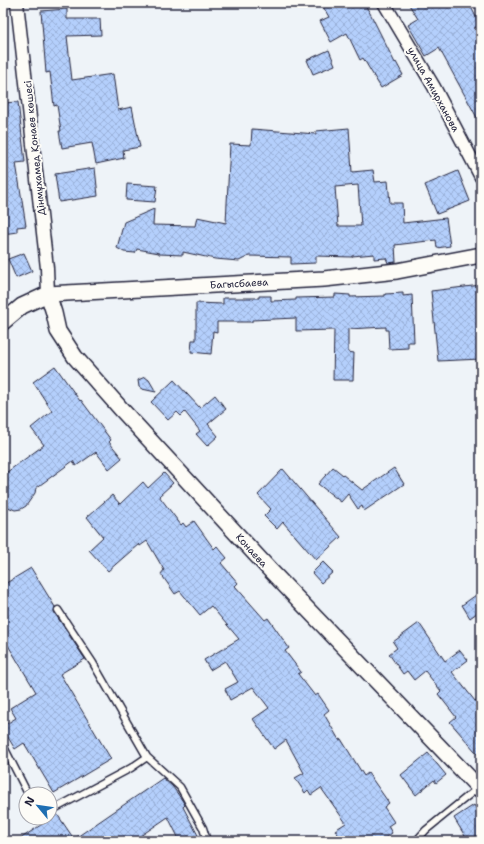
<svg xmlns="http://www.w3.org/2000/svg" width="484" height="844" viewBox="0 0 484 844" font-family="'Shantell Sans',sans-serif">
  <style>
    .building { fill: url(#building-cross-hatch); stroke: #22223b; fill-rule: evenodd }
    .lines { fill: none; stroke-linecap: round; stroke-linejoin: round }
    .service-casing { stroke: #22223b; stroke-width: 9 }
    .minor-casing { stroke: #22223b; stroke-width: 15 }
    .tertiary-casing { stroke: #22223b; stroke-width: 18 }
    .service { stroke: #fdfcf7; stroke-width: 6 }
    .minor { stroke: #fdfcf7; stroke-width: 12 }
    .tertiary { stroke: #fdfcf7; stroke-width: 15 }
    .labels { text-anchor: middle; stroke-width: 4; stroke-linejoin: round; paint-order: stroke }
    .street-label { font-size: 10px; fill: #22223b; stroke: #fdfcf7 }
  </style>
  <defs>
    <pattern id="building-cross-hatch" width="8" height="8" patternUnits="userSpaceOnUse"><rect width="8" height="8" fill="#b4cffc"/><path d="M0 0l8 8M0 8l8-8" fill="none" stroke="#9ab1d9"/></pattern>
  </defs>
  <rect width="100%" height="100%" fill="#eef3f8"/>
  <filter id="ink" filterUnits="userSpaceOnUse"><feTurbulence type="fractalNoise" baseFrequency=".025" numOctaves="2"/><feDisplacementMap in="SourceGraphic" scale="8" xChannelSelector="R" yChannelSelector="G"/><feConvolveMatrix kernelMatrix="1 2 1 2 8 2 1 2 1" color-interpolation-filters="sRGB"/></filter>
  <g filter="url(#ink)">
    <path class="building" d="M321,3H364L371,15L395,63L396,62L403,75L381,88L363,58L360,60L347,33L331,42L320,21L329,17Z
      M408,3H469L480,25L474,28L481,40V125L439,48L426,56L408,25L418,19Z
      M67,9V19H100L101,35L67,36L72,80L113,74L118,110L132,107L140,147L123,150L124,158L96,164L92,143L62,148L59,131H61L57,105L54,106L50,72L46,73L41,11Z
      M329,50L335,65L313,74L307,60Z
      M18,102L25,162L16,163L26,226L17,227V232L3,234V132H7L3,103Z
      M349,128L352,172L373,170L375,182L388,181L390,203H402L403,223L446,218L450,246L437,248L436,240L395,245L396,262L388,263L386,258L374,259V254L352,256V257L316,256V263L291,264V257L249,256L239,261L215,259L183,252V255L159,254V253L137,249L135,253L124,252L117,248L124,222L154,209L153,225L195,226L197,217L226,223L230,144L251,145L252,129L316,134V131ZM358,185L361,226H338L335,187Z
      M95,168L98,196L59,202L55,174Z
      M458,171L470,201L437,214L425,185Z
      M127,184L157,186L155,202L126,200Z
      M24,253L32,271L16,278L8,259Z
      M481,285V359L438,361L431,291Z
      M403,293V296L412,295L414,342H408V348L389,349L388,330H386V327L348,329V352L354,353L353,380H333L334,330L296,331V318L252,320V322H217V332L213,331L211,354L191,352L192,340H196V303L223,304V298H259V296H271V301L296,300V298L335,297V294L350,295V297L385,296V294Z
      M55,366L80,401L81,400L111,440L109,442L122,458L109,469L96,452L76,466L73,461L36,488L35,493L26,506L21,509L15,510L8,507L3,500V475L44,445L31,428L52,411L33,382Z
      M145,377L149,380L156,392L142,389L139,387L138,380Z
      M174,380L200,408L215,395L226,409L208,424L218,436L207,446L196,434L200,431L185,412L181,416L177,412L168,420L151,402Z
      M333,467L362,490L394,468L404,484L364,511L362,506L358,509L348,494L341,502L318,484Z
      M283,469L341,537L316,560L283,522L277,529L264,516L271,509L258,495Z
      M164,473L173,483L159,496L181,525L183,523L186,527L194,521L214,549L217,546L227,558L221,563L238,583L235,586L265,620L268,618L289,648L285,651L301,672L298,674L315,696L318,694L329,710L324,714L339,740L341,739L364,776L368,773L389,803L384,807L394,822L388,826L392,833L381,841H343L335,830L346,823L321,788L311,795L308,790L305,793L295,778L304,773L286,740L274,749L253,719L269,708L253,687L230,700L225,689L238,682L225,661L210,670L204,660L239,639L211,606L200,615L180,591L175,594L161,574L164,570L147,541L140,546L139,544L108,571L89,550L103,537L87,517L112,495L120,504L143,482L148,488Z
      M323,562L333,572L321,583L312,573Z
      M31,568L55,607L54,612L85,659L60,674L111,759L54,793L24,743L15,749L3,729V726L16,718L10,708L36,692L3,637V585Z
      M476,595L481,602V610L470,618L462,605Z
      M419,623L445,661L460,650L468,660L452,672L475,701L481,696V758L450,722L456,717L438,694L441,691L425,671L414,680L407,671L403,674L389,654L397,648L393,642Z
      M428,753L446,775L436,783L434,780L416,795L401,775Z
      M163,778L173,787L184,803L185,805L183,807L201,841H180L168,817L133,841H17L57,814L74,839Z
      M474,805L481,816V841H468L454,818Z"/>
    <g class="lines">
      <g class="service-casing">
        <path id="service" d="M58,610L93,663L147,757L180,787L203,828L207,841
          M3,745L28,794
          M50,806L56,808L131,768L147,757
          M416,841L426,830L479,787"/>
      </g>
      <g class="minor-casing">
        <path id="minor" d="M17,3L47,268L48,294
          M384,3L434,87L481,177"/>
      </g>
      <g class="tertiary-casing">
        <path id="tertiary" d="M48,294L54,313L58,331L75,357L122,410L270,570L481,790
          M3,322L22,306L48,294L324,279L397,271L481,255"/>
      </g>
      <use href="#service" class="service"/>
      <use href="#minor" class="minor"/>
      <use href="#tertiary" class="tertiary"/>
    </g>
  </g>
  <g class="labels">
    <g class="street-label">
      <text transform="translate(434 89) rotate(61)" y="4">улица Амирханова</text>
      <text transform="translate(34 148) rotate(-96)" y="4">Дінмұхамед Қонаев көшесі</text>
      <text transform="translate(239 283) rotate(-3)" y="4">Багысбаева</text>
      <text transform="translate(252 550) rotate(48)" y="4">Конаева</text>
    </g>
  </g>
  <rect width="484" height="844" fill="none" stroke="#fdfcf7" stroke-width="16"/>
  <rect x="8" y="8" width="468" height="828" fill="none" stroke="#22223b" stroke-width="1.5" filter="url(#ink)"/>
  <g transform="translate(38 806) rotate(299)"><circle r="19" fill="#fdfcf7" stroke="#a5a5ac"/>
  <path d="M0-3L7 15L0 10L-7 15Z" fill="#1f6fb2"/>
  <text y="-6" font-size="11" font-weight="bold" text-anchor="middle" fill="#22223b">N</text>
  </g>
</svg>
